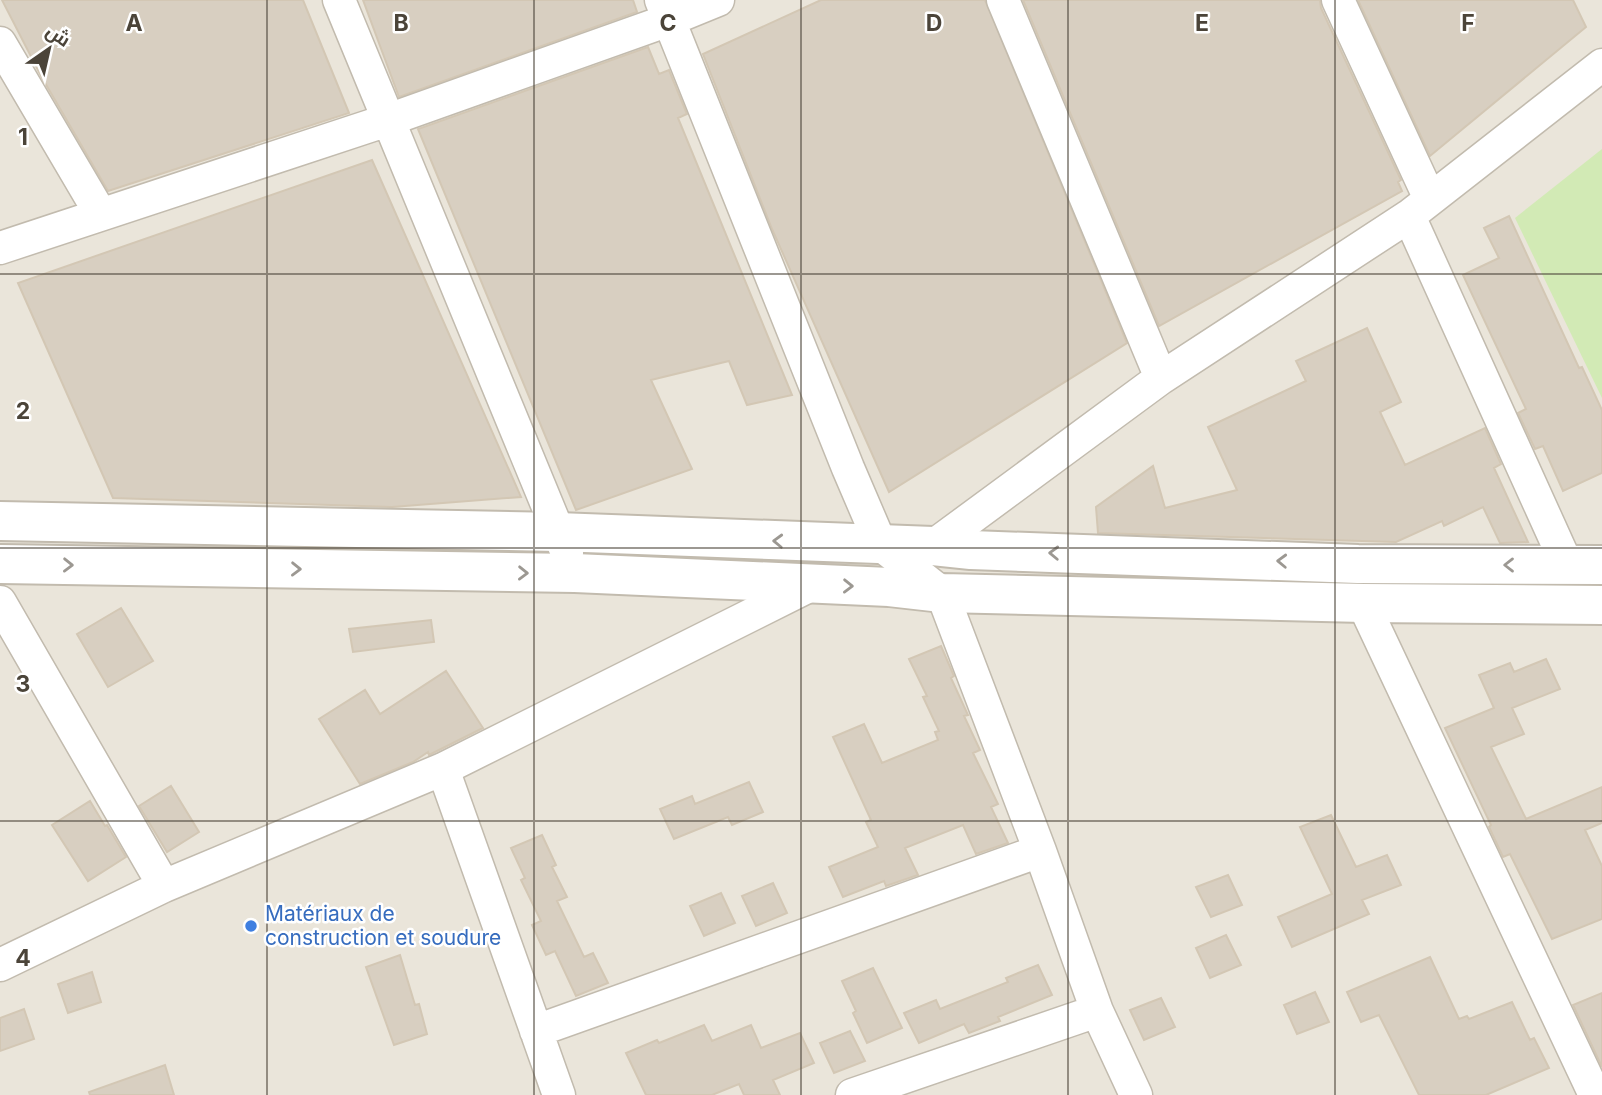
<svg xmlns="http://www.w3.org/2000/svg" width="1602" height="1095" viewBox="0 0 1602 1095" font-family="Inter,Cairo,sans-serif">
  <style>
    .residential { fill: #eae5da }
    .green { fill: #d2eab5 }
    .building { fill: #d8cfc1; stroke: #d3c7b4; stroke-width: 2 }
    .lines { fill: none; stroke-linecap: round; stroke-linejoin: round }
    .minor-casing { stroke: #c2bbae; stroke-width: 35 }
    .tertiary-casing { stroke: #c2bbae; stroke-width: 42 }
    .minor { stroke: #fff; stroke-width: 32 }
    .tertiary { stroke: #fff; stroke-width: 38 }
    .oneway { stroke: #9c9892 }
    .grid { fill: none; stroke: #4b4439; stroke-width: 2; stroke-opacity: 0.55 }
    .shop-dot { fill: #3f7fe0; stroke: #fff; stroke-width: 2.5 }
    .labels { text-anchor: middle; stroke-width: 5; stroke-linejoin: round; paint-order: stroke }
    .shop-label { font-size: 21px; fill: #366cbe; stroke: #fff; text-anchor: start }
    .grid-label { font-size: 23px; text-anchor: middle; font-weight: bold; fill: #4b4439; stroke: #fff; stroke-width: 5; stroke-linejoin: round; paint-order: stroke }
  </style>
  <rect width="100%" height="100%" fill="#f6f3ec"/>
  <path class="residential" d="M0,0H1602V1095H0Z"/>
  <path class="green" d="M1602,149V398L1515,218Z"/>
  <path class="building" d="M2,0H303L349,113L108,191L41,76Z
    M363,0H633L637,12L399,97Z
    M821,0H985L1127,343L889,492L772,229L703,54Z
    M1023,0H1320L1321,8L1401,180L1398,182L1402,191L1159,326Z
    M1358,0H1573L1586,27L1430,156Z
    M648,47L659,74L669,70L687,114L678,118L792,395L747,405L729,361L651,380L692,469L576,510L418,129Z
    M372,160L521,497L392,507L113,498L18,283Z
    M1509,216L1579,368L1582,367L1602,410V473L1563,491L1543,446L1535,449L1518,413L1526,409L1463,275L1499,258L1484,228Z
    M1367,328L1401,402L1380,412L1405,465L1485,428L1501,464L1494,468L1528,542L1500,543L1483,507L1444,526L1442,521L1396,542L1098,533L1096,507L1153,466L1165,508L1237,490L1208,427L1306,381L1296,361Z
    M121,608L153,661L108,687L77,634Z
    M431,620L434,642L353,652L349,629Z
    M941,646L954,676L951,678L968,715L964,716L980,750L973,753L998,804L991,807L1008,843L976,854L963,825L905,848L918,875L886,886L884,881L843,897L829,867L878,847L866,822L871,820L833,737L864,724L882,763L938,740L935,732L939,731L923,697L927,696L909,659Z
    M1546,659L1560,689L1512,708L1524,734L1491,747L1526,819L1602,787V823L1585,830L1602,866V919L1552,939L1510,854L1503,857L1489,827L1491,825L1445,728L1494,708L1479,675L1510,663L1514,672Z
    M446,671L483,728L429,755L428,752L413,762L360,784L319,719L365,690L380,714Z
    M749,782L763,812L732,825L728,817L674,839L660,809L692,796L695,804Z
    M171,786L199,832L167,852L139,806Z
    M90,801L105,826L107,825L126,857L88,881L52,825Z
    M1331,815L1356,867L1387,855L1401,885L1362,900L1369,914L1292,947L1278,917L1332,894L1300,827Z
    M542,835L556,865L552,867L567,897L557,901L584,957L593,953L608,983L576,996L555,951L546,955L532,925L541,921L521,880L525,878L511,848Z
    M1228,875L1242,905L1211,917L1196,887Z
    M773,883L787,913L756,926L742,896Z
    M721,893L735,923L704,936L690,906Z
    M1226,935L1241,965L1210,978L1196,948Z
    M400,955L415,1005L419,1004L427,1034L394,1045L366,967Z
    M1430,957L1459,1019L1467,1016L1469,1019L1512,1002L1530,1040L1534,1038L1549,1068L1486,1095H1419L1379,1015L1361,1022L1347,992Z
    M1038,965L1052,995L998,1017L1000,1021L969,1033L964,1024L919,1043L904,1013L936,1000L940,1009L1008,982L1006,978Z
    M873,968L902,1028L867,1043L853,1013L856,1011L842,981Z
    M92,972L101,1002L68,1013L58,984Z
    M1315,992L1329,1022L1297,1034L1284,1005Z
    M1602,993V1067L1573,1005Z
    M1161,998L1175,1027L1144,1040L1130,1010Z
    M24,1009L34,1039L0,1051V1018Z
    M704,1025L712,1041L751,1025L761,1048L800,1033L814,1063L773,1080L780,1095H744L739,1084L712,1095H646L626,1053L657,1040L659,1043Z
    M850,1031L865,1061L834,1073L820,1043Z
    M165,1065L174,1095H90L89,1092Z"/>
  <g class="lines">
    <g class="minor-casing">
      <path id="minor" d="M339,0L567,553
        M661,0L848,468L881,545L942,593L1040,851L1097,1011L1136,1095
        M1003,0L1161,378
        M1338,0L1430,199
        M0,43L100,213
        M1409,216L1567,565
        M0,248L388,120L669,20L718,0
        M933,546L1161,378L1409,216L1602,65
        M0,602L164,886
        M1363,603L1595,1095
        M443,769L559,1095
        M0,965L164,886L443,769L811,585
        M536,1031L1040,851
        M852,1095L1097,1011"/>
    </g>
    <g class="tertiary-casing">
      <path id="tertiary" d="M0,521L558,532L933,546L971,550L1358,564L1602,565
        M0,564L575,573L889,587L942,593L1363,603L1602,605"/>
    </g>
    <use href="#minor" class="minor"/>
    <use href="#tertiary" class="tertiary"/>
  </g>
  <defs><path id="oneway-chevron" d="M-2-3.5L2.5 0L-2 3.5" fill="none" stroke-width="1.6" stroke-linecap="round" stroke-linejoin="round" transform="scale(1.75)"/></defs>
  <g class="oneway">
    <use href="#oneway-chevron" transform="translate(778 541) rotate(-178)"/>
    <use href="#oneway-chevron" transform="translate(1054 553) rotate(-178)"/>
    <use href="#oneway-chevron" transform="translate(1282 561) rotate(-178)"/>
    <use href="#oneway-chevron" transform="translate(68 565) rotate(1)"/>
    <use href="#oneway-chevron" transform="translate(1509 565) rotate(-180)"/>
    <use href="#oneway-chevron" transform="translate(296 569) rotate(1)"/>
    <use href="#oneway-chevron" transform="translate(523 573) rotate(1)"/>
    <use href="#oneway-chevron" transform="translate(848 586) rotate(1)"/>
  </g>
  <path class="grid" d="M267,0V1095M534,0V1095M801,0V1095M1068,0V1095M1335,0V1095M0,274H1602M0,548H1602M0,821H1602"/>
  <circle class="shop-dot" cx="251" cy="926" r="7"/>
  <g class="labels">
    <g class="shop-label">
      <text x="265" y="921">Matériaux de<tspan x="265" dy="24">construction et soudure</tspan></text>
    </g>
  </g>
  <g class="grid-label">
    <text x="134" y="31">A</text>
    <text x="401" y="31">B</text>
    <text x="668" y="31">C</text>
    <text x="934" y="31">D</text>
    <text x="1202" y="31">E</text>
    <text x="1468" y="31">F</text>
    <text x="23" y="145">1</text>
    <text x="23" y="419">2</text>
    <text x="23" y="692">3</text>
    <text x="23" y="966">4</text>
  </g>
  <g transform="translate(49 49) rotate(34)" stroke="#ffffff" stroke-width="5" paint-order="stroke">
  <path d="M0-5L12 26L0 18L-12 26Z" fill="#4b4439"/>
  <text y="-10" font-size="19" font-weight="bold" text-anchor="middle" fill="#4b4439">ش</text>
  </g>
</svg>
